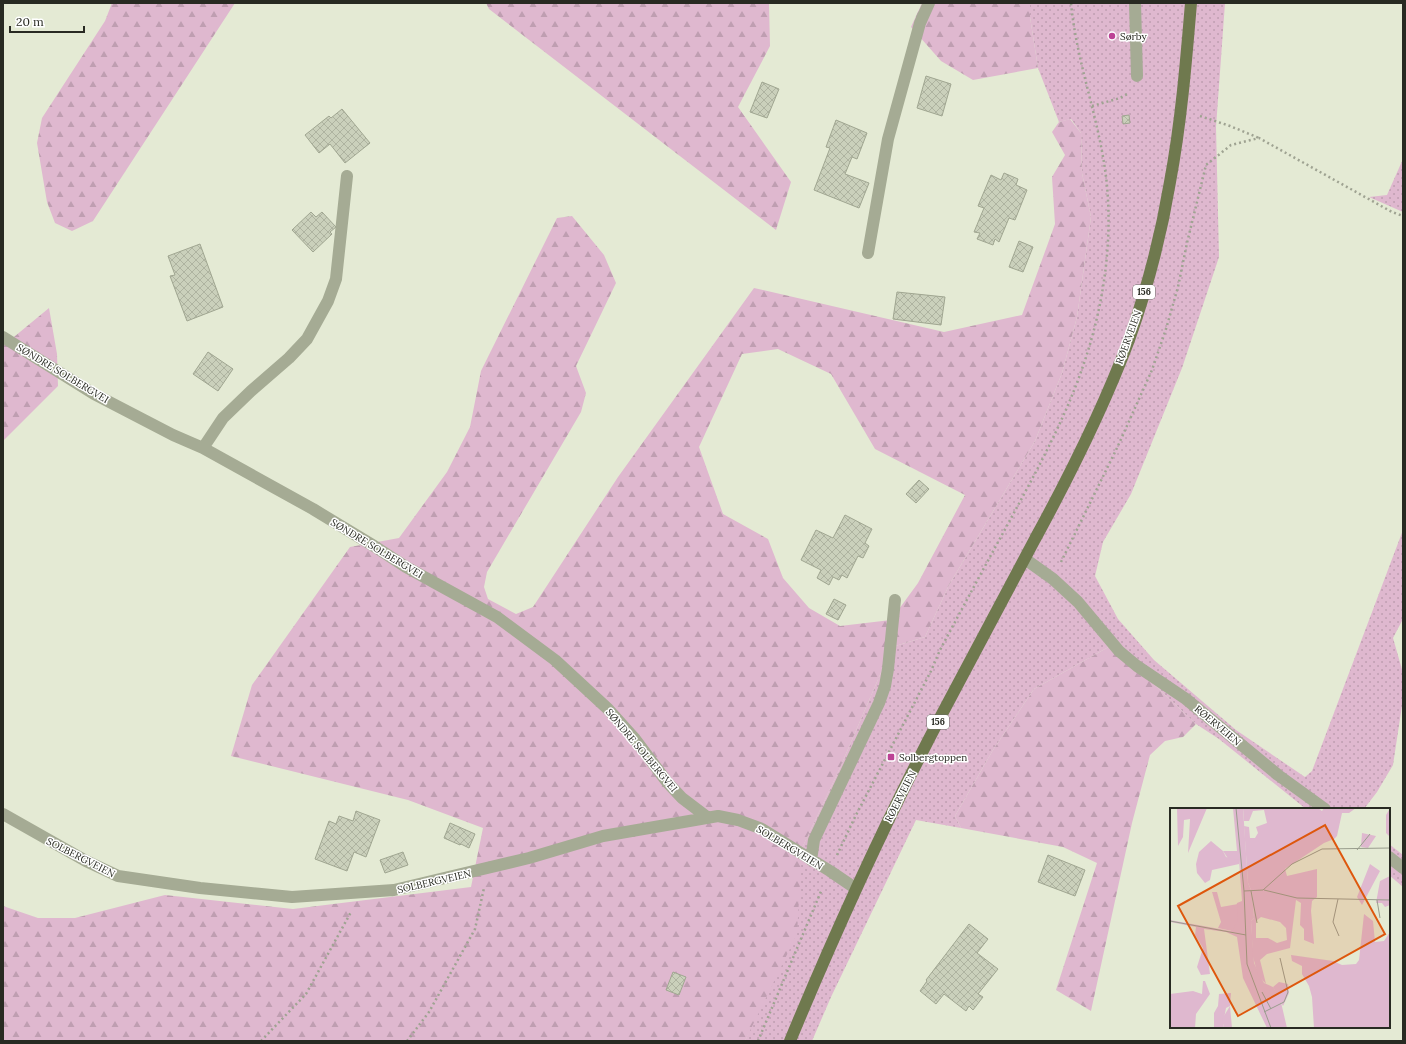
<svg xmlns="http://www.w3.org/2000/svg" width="1406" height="1044" viewBox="0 0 1406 1044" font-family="Lora,serif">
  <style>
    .grass { fill: url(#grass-dots) }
    .forest { fill: url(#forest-firs); fill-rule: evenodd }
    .building { fill: url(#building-cross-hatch); stroke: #a0a691 }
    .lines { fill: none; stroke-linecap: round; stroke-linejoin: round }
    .path { stroke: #9fa392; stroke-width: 2.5; stroke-dasharray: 2 3; stroke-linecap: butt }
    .minor { stroke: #a5ab94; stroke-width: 12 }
    .major { stroke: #6f794e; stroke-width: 12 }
    .poi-dot { fill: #bc4295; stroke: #fff; stroke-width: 1.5 }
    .labels { text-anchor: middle; stroke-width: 3; stroke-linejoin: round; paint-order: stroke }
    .shield { fill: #fff; stroke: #686a64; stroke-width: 1 }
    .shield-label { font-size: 9px; font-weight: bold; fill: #282a22 }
    .poi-label { font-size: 10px; fill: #282a22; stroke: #fff; text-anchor: start }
    .street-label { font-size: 10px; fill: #282a22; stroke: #fff }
    .inset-road { fill: none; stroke: #999d8d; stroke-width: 1 }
    .view { fill: #de570d; fill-opacity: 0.15; stroke: #de570d; stroke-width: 2 }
    .inset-edge { fill: none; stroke: #282a22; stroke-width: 2 }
  </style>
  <defs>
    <pattern id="grass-dots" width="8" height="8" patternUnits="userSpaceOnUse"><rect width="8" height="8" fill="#dfb8cf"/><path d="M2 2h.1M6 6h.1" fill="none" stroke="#bf9eb1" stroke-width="1.8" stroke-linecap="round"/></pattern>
    <pattern id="forest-firs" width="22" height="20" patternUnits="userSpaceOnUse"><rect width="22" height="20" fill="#dfb8cf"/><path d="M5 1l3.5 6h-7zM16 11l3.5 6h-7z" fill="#bf9eb1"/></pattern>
    <pattern id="building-cross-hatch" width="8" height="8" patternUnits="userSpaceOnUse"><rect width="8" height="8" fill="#cad0bb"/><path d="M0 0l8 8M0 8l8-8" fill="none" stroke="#aeb3a0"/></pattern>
  </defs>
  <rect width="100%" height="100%" fill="#e4ead4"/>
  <path class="grass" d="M1030,3H1225L1216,127L1219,257L1182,368L1131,494L1103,542L1095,576L1118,619L1154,660L1236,730L1305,777L1312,771L1403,530V619L1393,638L1403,673V699L1393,765L1377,792L1364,809H1306L1219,739L1196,724L1112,645L1034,689L993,750L955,816L961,828L916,820L831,997L812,1041H745L750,1029L802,848L839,770L892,647L925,637L949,585L1035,441L1062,373L1077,317L1091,217L1082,173L1081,133L1071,119L1059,122L1038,68L1030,17Z
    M1403,159V212L1369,197L1387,195Z
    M1389,844L1403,855V887L1389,875Z"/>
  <path class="forest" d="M112,3H235L93,221L72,231L55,223L47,202L37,143L42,118L105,21Z
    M486,3H769L770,46L738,107L791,182L776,230L489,9Z
    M922,3H1030V17L1038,68L973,80L941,61L911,27Z
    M1070,119L1081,133L1082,173L1091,217L1077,317L1062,373L1035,441L949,585L925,637L892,647L839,770L802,848L797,934L745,1041H3V906L38,918H75L165,895L293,909L471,887L483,828L408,800L231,756L252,685L350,547L399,538L447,472L470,427L481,371L557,218L572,216L604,255L616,283L576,366L586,393L581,412L487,572L484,587L488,599L516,614L533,607L618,477L754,288L944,332L1022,315L1055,224L1052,177L1065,155L1052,132L1059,122ZM778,349L831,374L875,449L965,495L918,583L891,620L840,626L809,608L783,578L768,539L723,514L699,447L742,354Z
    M49,308L57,354L58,386L3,441V346Z
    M1112,645L1196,724L1183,737L1165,741L1150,755L1132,823L1091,1011L1056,990L1097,863L1063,847L961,828L955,816L993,750L1034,689Z"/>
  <path class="building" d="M926,76L951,84L942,116L917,108Z
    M762,82L779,89L767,118L750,112Z
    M342,109L370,143L345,163L330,144L319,153L305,135L329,116L331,118Z
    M1129,115L1130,123L1123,124L1122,116Z
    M836,120L867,133L857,159L852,157L845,174L869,183L859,208L814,190L830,148L826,147Z
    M1004,173L1018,179L1016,185L1027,190L1015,220L1009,218L999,242L995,239L993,245L977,239L980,233L974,232L984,208L978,206L991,175L1001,180Z
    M311,212L316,217L322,212L336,227L330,232L332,234L313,252L292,230Z
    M1019,241L1033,247L1023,272L1009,267Z
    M200,244L223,307L187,321L170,276L175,275L168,256Z
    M897,292L945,297L941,325L893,319Z
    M208,352L233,369L218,391L193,374Z
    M919,480L929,489L916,503L906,494Z
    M845,515L872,529L865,543L869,546L863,558L858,556L847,578L842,575L839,580L833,577L829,585L817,578L821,570L801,560L816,530L833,538Z
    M834,599L846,605L838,620L826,614Z
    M356,811L380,820L366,857L354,852L347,871L315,859L329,821L336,824L339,816L353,821Z
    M450,823L475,834L469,848L461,844L460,845L444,838Z
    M403,852L408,865L385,873L380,860Z
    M1048,855L1085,870L1075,896L1038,882Z
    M969,924L988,939L977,953L998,969L978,994L983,997L973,1010L969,1006L966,1011L944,994L936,1004L920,991L927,981L926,980Z
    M673,972L686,977L679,995L666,990Z"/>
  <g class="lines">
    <path class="path" d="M1092,106L1120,98L1129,93
      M1200,116L1230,126L1259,138
      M1061,562L1117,448L1152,370L1166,329L1178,287L1187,243L1206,165L1231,145L1259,138L1392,212L1403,216
      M837,855L855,817L931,671L940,650C963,607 986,564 1009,522C1035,474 1064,421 1082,369C1101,315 1111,257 1108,200C1105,133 1077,69 1071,3
      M261,1041L306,994L351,912
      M407,1041L429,1012L475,929L484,888
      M758,1041L822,889"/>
    <path class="minor" d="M1135,3L1137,76
      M868,253L888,139L920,23L929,3
      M3,337L94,394L173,435L203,448L313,509L374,546L406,567L497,617L555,660L608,709L635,739L667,782L682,798L707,817
      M203,448L223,418L251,391L289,358L307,339L328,301L336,279L347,176
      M1025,559L1053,579L1078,602L1119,651L1137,666L1186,699L1278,775L1325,809
      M3,814L86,861L118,876L200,888L292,897L394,890L529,858L603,836L718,816L738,820L762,829L830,871L855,888
      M1389,857L1403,868
      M811,860L814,840L879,703L885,686L888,669L895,600"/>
    <path class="major" d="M790,1041C836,930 886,820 942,714C973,655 1004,597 1035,539C1070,475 1103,409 1129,340C1147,289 1161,236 1170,182C1181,123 1186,63 1191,3"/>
  </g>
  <g class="poi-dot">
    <circle cx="1112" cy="36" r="4"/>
    <rect x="887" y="753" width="8" height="8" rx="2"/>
  </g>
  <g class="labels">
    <g class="shield">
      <rect x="1133" y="285" width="22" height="14" rx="3"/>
      <rect x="927" y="715" width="22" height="14" rx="3"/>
    </g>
    <g class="shield-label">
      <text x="1144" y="295">156</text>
      <text x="938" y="725">156</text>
    </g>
    <g class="poi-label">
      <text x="1120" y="40">Sørby</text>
      <text x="899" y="761">Solbergtoppen</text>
    </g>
    <g class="street-label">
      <text transform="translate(1128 337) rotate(-70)" y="4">RØERVEIEN</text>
      <text transform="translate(63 373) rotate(31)" y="4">SØNDRE SOLBERGVEI</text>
      <text transform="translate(377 548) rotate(31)" y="4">SØNDRE SOLBERGVEI</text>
      <text transform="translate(1218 725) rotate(40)" y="4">RØERVEIEN</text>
      <text transform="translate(642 750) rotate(50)" y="4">SØNDRE SOLBERGVEI</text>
      <text transform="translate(900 796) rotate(-63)" y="4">RØERVEIEN</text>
      <text transform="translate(790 847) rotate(31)" y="4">SOLBERGVEIEN</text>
      <text transform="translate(81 857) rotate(27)" y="4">SOLBERGVEIEN</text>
      <text transform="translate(434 881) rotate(-13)" y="4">SOLBERGVEIEN</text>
    </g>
  </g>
  <g transform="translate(1170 808)">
    <rect width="220" height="220" fill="#e4ead4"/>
    <path d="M63,0H73L78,75L82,84L84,110L81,113L84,155L94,175L103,179L110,190L117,220H97L73,170L67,129L56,124L34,121L40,166L31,167L27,159L33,140L25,127L26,119L0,114V112L61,123L67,95L72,93L69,52H59L53,43H67ZM61,185L60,198L56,200L53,216L54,220H44V205L48,198L49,186Z" fill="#dfb8cf"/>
    <path d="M7,0H37L18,45L20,11L14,12L13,29L8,38ZM73,0H148L152,3L154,0H186L179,5H172L167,28L164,31L154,35L115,61L117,68L147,61V89L142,93L141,103L144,136L134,132V121L130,117L131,95L126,92L120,140L97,146L90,152L96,176L88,167L83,149L81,113L84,110L82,84L78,75L74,18L79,19L80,30H85L88,25L86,19L97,15L94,2L83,3L79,13H74ZM91,109L110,114L116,120L117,132L107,135L98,130H86V113ZM219,2L220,3V29L216,25V7ZM192,25L206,28L198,40L191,39ZM41,33L53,43L56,49L69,52V56L42,62L40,72L35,75L27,65L26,56L29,44ZM200,56L210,63L192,97L187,89ZM220,68V97L215,99L212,95H206L210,73ZM42,84H47L51,99L68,96L67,114L62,123L48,120L51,114ZM194,106L203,113L205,134L214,133L220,124V220H144L142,189L139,178L132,166V158L122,153L121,147L163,153L172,157L186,156L189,152ZM33,173H35L40,186L26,206L25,220H0V186L23,183L32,186ZM109,174L118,176L119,185L113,198L103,179ZM60,198L62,220H54L52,211Z" fill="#dfb8cf" fill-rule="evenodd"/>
    <path class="inset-road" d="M66,0L74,83L77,156L101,220M187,42L200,26M94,82L127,90L220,92M74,83L93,82L122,56L152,41L220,40M81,83L87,115M168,91L163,114L169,128M207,92L210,110M0,113L76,127M92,184L101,201M94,204L114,194L118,184L110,150"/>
    <path class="view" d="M155,17L215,126L68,208L8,98Z"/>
    <rect width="220" height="220" class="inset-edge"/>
  </g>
  <rect width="1406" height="1044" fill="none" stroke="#282a22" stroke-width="8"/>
  <path d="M10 26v6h74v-6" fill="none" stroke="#282a22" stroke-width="2"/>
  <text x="16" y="26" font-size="12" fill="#282a22" stroke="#ffffff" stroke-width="3" paint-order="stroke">20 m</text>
</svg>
